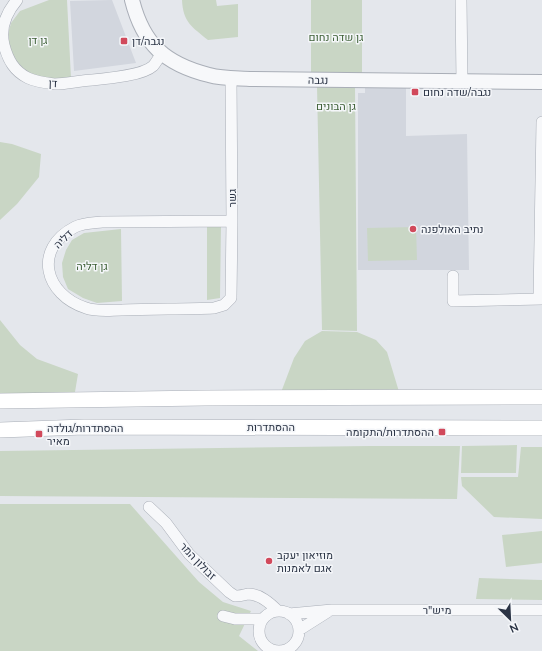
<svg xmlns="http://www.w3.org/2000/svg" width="542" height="651" viewBox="0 0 542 651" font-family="Mulish,Heebo,sans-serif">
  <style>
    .built { fill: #d2d6de }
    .green { fill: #c9d6c5 }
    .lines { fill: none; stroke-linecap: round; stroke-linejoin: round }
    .minor-casing { stroke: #a9aeb7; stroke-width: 12 }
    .tertiary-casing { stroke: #a9aeb7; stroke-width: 16 }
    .secondary-casing { stroke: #a9aeb7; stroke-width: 16 }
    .minor { stroke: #f7f8fa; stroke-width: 11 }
    .tertiary { stroke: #f7f8fa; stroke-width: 14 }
    .secondary { stroke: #fff; stroke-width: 15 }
    .poi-dot { fill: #d1495b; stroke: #f4f6f9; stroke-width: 1.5 }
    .labels { text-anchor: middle; stroke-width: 3; stroke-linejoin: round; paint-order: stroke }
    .park-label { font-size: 11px; fill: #3f6138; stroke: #f4f6f9 }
    .poi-label { font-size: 11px; fill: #2b3445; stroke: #f4f6f9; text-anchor: start }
    .street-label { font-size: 11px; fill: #2b3445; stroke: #f4f6f9 }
  </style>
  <rect width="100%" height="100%" fill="#e4e7ec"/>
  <path class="built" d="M112,0L136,63L74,71L70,1Z
    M365,87H406V136L467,134L469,270H358V93H365Z"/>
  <path class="green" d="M49,0H67L71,78L45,79L28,75L15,63L7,38L11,23L20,11Z
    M182,0H216L217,6L238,4V37L208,40C192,27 183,22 182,0Z
    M311,0H362V75H311Z
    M317,86H355L357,331L322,330Z
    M0,142L12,144L41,154L39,177L17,204L0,220Z
    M207,227H221L220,298L207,300Z
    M416,227L417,260L368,261L367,228Z
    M121,229L122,301L97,303L83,298L68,289L63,277L62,263L66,250L72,240L84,233Z
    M0,320L20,345L37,359L78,374L75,392L32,397L0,394Z
    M322,331L357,332L376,340L387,352L400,395H280L294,358L305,341Z
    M517,445L516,473H461L462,446Z
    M369,446H460L457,499L0,496V451Z
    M521,447H542V519L494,517L462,486L461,477H518Z
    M0,504H130L199,582L223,602L251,611L239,636L258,651H0Z
    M542,531V563L506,567L502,535Z
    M479,578L542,580V600L476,599Z"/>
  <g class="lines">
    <g class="minor-casing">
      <path id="minor" d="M17,0C6,13 0,29 4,45C8,60 14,71 28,78C36,82 46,83 55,84C64,84 73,82 82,81C99,79 141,77 153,66C156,63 159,57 162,53
        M461,0L462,82
        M231,78L232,221L231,298L224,305L214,308C184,309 153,309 122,310C111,310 97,312 86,308C45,295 32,249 75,227C83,223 93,223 102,222L232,221
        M453,276V301L542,299
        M539,299L542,122
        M149,507L166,523L189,554L229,592L235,596C240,596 244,595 248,594C260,594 270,603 278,611
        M259 631a20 20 0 1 1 40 0a20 20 0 1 1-40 0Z
        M289,614L332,610H542
        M223,616L235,619H263
        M299,630L329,611"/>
    </g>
    <g class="tertiary-casing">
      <path id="tertiary" d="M132,0C143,44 165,64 209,75C223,79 238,78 252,79L542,82"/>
    </g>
    <g class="secondary-casing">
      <path id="secondary" d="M0,401L205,398L542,397
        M0,430L84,427L542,428"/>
    </g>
    <use href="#minor" class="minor"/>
    <use href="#tertiary" class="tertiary"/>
    <use href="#secondary" class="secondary"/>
  </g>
  <g class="poi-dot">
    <rect x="120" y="37" width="8" height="8" rx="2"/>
    <rect x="411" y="88" width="8" height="8" rx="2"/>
    <circle cx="413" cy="229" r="4"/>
    <rect x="438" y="428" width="8" height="8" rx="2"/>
    <rect x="35" y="430" width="8" height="8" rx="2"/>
    <circle cx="269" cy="561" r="4"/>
  </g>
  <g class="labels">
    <g class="park-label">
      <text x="336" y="41">גן שדה נחום</text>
      <text x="38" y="44">גן דן</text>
      <text x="336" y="110">גן הבונים</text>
      <text x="92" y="270">גן דליה</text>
    </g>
    <g class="poi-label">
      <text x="132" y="45">נגבה/דן</text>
      <text x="423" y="96">נגבה/שדה נחום</text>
      <text x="421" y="233">נתיב האולפנה</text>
      <text x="47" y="432">ההסתדרות/גולדה<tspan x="47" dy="13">מאיר</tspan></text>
      <text x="434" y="436" text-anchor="end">ההסתדרות/התקומה</text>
      <text x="277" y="559">מוזיאון יעקב<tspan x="277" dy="13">אגם לאמנות</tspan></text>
    </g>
    <g class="street-label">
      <text transform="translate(318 80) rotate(1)" y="4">נגבה</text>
      <text transform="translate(53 83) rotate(2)" y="4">דן</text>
      <text transform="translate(232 198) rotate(-90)" y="4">גשר</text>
      <text transform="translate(63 239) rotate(-44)" y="4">דליה</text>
      <text x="271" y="431">ההסתדרות</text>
      <text transform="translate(198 561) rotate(46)" y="4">זבולון המר</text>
      <text x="437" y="614">מיש"ר</text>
    </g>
  </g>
  <g transform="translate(510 619) rotate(156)" stroke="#f4f6f9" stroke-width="3" paint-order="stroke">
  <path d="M0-3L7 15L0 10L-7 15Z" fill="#2b3445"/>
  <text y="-6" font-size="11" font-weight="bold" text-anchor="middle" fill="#2b3445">N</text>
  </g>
</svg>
